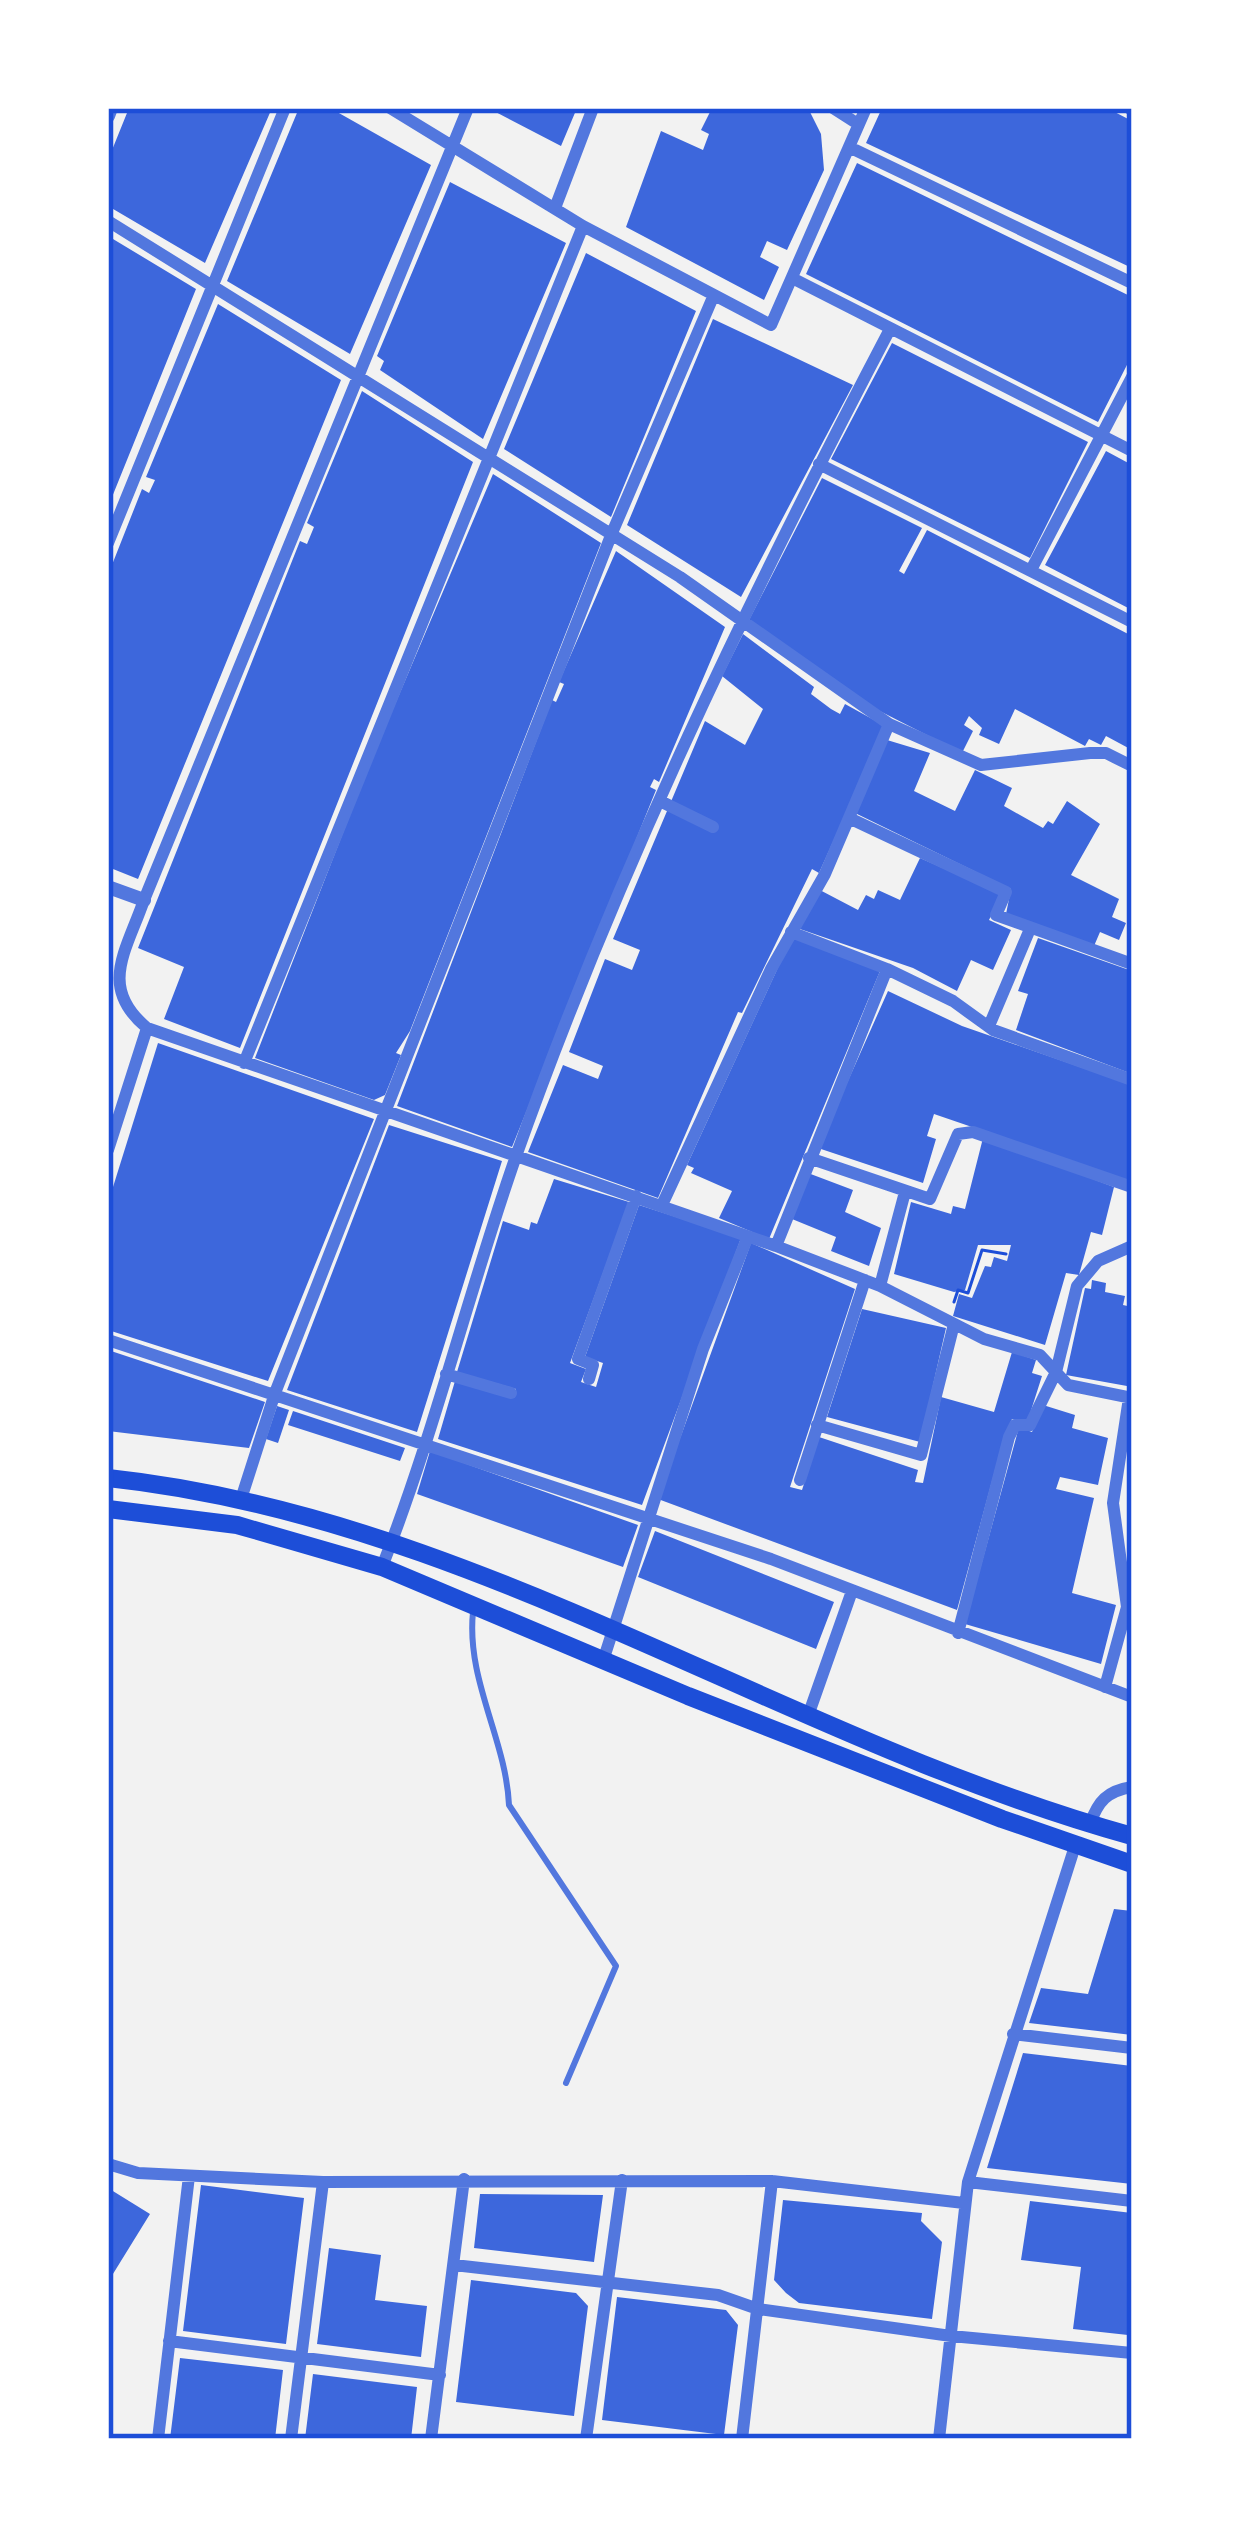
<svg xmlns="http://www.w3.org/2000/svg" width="1240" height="2547" viewBox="0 0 1240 2547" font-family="'PT Sans Narrow',sans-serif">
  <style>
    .building { fill: #3d67dc }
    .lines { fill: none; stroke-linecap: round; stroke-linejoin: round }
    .path { stroke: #1d4ed8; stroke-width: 3 }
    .service { stroke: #5277de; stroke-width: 6 }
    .minor { stroke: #5277de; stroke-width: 12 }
    .tertiary { stroke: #5277de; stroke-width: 14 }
    .trunk { stroke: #1d4ed8; stroke-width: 18 }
    .neatline { fill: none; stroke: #1d4ed8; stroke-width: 4.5 }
  </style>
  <rect width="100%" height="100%" fill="#f2f2f2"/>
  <path class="building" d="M129,108H272L205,263L108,206V160Z
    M299,108H330L431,165L350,354L227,281Z
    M488,108H577L561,146Z
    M712,108H808L821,134L824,170L787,250L767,241L760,257L779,267L764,300L626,227L661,131L703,150L709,134L701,130Z
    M882,108H1107L1132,121V268L866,143Z
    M857,163L1132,297V355L1098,422L806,274Z
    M450,182L566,243L483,439L380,370L384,361L377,356Z
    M108,236L196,289L108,507Z
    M586,253L696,311L611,517L504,449Z
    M218,304L341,380L138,879L108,867L113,855L108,853V575L142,489L149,493L155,480L146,477Z
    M713,319L853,385L741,597L627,525Z
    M892,343L1088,442L1030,558L831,459Z
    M362,391L473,462L240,1048L164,1019L184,967L138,948L300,541L307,544L314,527L307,523Z
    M1106,451L1132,465V610L1045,565Z
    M493,474L601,543L410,1031L396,1053L401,1055L385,1095L374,1100L255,1058L373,756Z
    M822,478L922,528L899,571L904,574L927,530L1132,636V750L1106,736L1101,745L1089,739L1085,746L1015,709L999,744L979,735L982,728L969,716L964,725L973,731L962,753L864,703L749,620Z
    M616,551L725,627L659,782L654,779L650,787L656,790L512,1147L397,1106L552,700L556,702L564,684L559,682Z
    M743,634L814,687L811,694L831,709L840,714L845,704L885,726L819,873L812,869L742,1013L738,1012L658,1198L528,1152L563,1065L598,1079L603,1066L569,1052L605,959L632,970L640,950L613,939L705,721L745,745L763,709L722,676Z
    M887,740L930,753L914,791L955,811L975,770L1012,788L1004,806L1043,828L1048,821L1053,824L1067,801L1100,824L1071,875L1119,899L1112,917L1126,923L1119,940L1100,932L1094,946L1006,914L1011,889L855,813Z
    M920,858L1002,894L989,920L1011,930L993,970L971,960L957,991L913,968L797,928L816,888L858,910L866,895L874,899L878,890L900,900Z
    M792,937L880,971L769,1239L719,1218L732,1191L691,1173L694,1168L687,1165Z
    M1038,938L1132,971V1074L1016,1030L1028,994L1018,991Z
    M888,991L962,1026L1132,1085V1182L934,1114L927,1136L936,1139L923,1183L818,1148Z
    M158,1043L374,1119L268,1381L108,1330V1203Z
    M389,1125L502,1161L417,1432L287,1390Z
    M983,1138L1114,1187L1102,1235L1091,1232L1079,1275L1066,1273L1045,1345L953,1316L959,1294L972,1298L985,1266L991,1267L994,1257L1007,1261L1011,1245H978L965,1290L954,1292L894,1274L911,1202L951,1214L953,1206L965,1209Z
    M808,1173L853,1190L845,1212L881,1228L869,1266L831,1251L836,1237L792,1219Z
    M554,1179L629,1202L570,1363L586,1369L581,1382L596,1387L603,1363L585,1357L639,1205L741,1238L642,1505L438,1439L455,1381L514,1398L516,1389L457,1372L503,1221L529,1230L531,1222L537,1224Z
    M751,1243L855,1289L790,1487L802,1490L819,1437L918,1470L915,1482L923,1483L941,1397L994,1412L1012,1352L1036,1360L1032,1373L1042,1376L1027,1423L1012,1419L1004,1437L957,1610L658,1499Z
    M1092,1280L1106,1283L1105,1292L1125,1296L1123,1305L1132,1307L1127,1386L1066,1375L1085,1288L1091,1289Z
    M862,1309L946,1328L920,1442L827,1417Z
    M108,1350L265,1402L249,1448L108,1431Z
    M1043,1405L1075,1415L1072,1428L1108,1438L1098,1485L1060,1477L1056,1489L1094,1498L1072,1593L1116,1605L1101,1664L965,1624L1019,1427L1032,1432Z
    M277,1406L289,1410L278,1443L266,1439Z
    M293,1411L405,1448L400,1461L288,1425Z
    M430,1451L638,1525L623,1567L417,1494Z
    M655,1531L834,1602L816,1649L638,1577Z
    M1114,1909L1132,1911V2035L1029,2023L1041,1988L1088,1994Z
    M1023,2053L1132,2066V2184L987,2168Z
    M201,2185L304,2198L286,2344L183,2331Z
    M108,2188L150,2214L108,2282Z
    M480,2194L603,2195L594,2262L474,2248Z
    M783,2200L922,2213L921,2221L942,2242L932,2319L799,2303L786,2293L774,2280Z
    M1030,2201L1132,2213L1128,2335L1073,2329L1081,2267L1021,2260Z
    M329,2248L381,2255L375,2300L427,2306L421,2357L317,2344Z
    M471,2280L576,2293L588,2306L574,2416L456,2402Z
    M617,2297L726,2310L738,2325L724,2435L602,2420Z
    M180,2358L283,2370L275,2439H170Z
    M313,2374L417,2387L411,2439H305Z"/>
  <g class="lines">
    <path class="path" d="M954,1302L958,1290L968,1293L982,1250L1006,1254"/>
    <path class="service" d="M473,1612C466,1680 506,1739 509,1805L616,1966L566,2083"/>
    <path class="minor" d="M390,108L583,226L771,325L866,108
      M833,108L858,124
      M1129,108L1132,110
      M849,147L1132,283
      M555,208L593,108
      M108,221L680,577L889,724L981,765L1090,753H1106L1132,766
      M792,278L1132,451
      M819,464L1132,622
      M108,543L285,108
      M1031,570L1132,377
      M660,801L713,827
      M849,818L1006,892L996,915L1132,964
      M791,932L887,969L953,1001L993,1030L1132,1080
      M989,1026L1030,929
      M147,1028L776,1246L880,1286L984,1339L1040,1355L1068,1385L1132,1398
      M244,1063L583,226
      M108,1150L147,1028C98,987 126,952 144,900L468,108
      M809,1158L930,1199L958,1134L973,1132L1132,1187
      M662,1205L771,969L825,874L889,724
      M776,1246L887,969
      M880,1286L905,1192
      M108,1340L771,1559L1132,1697
      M446,1374L511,1393
      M589,1379L593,1365L578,1359L636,1196
      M817,1425L921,1455L954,1324
      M800,1480L865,1280
      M242,1496L275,1393L612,533L713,297
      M382,1567C434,1434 468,1294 515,1159C616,873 749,598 890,329
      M958,1633L1009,1437L1015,1425H1030L1056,1372L1077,1286L1098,1261L1132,1246
      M603,1661L703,1349L748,1236
      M1105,1687L1127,1607L1113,1503L1129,1398
      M809,1713L852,1591
      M1090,1824C1098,1801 1107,1791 1132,1787
      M1013,2034L1132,2048
      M108,2164L138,2173L323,2182L772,2181L964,2203
      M968,2182L1132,2201
      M454,2265L718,2295L758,2309L951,2336L1132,2353
      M169,2341L440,2375
      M158,2439L189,2176
      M291,2439L323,2182
      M431,2439L464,2179
      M586,2439L622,2180
      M742,2439L772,2181
      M939,2439L968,2182L1075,1846"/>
    <path class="tertiary" d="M108,116L111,108
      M108,887L144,900"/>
    <path class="trunk" d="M108,1478C475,1517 782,1739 1132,1836
      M108,1509L237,1525L382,1567L688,1696L1002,1819L1132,1864"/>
  </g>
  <rect width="1240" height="2547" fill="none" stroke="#ffffff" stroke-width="222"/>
  <rect x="111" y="111" width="1018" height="2325" class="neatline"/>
</svg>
